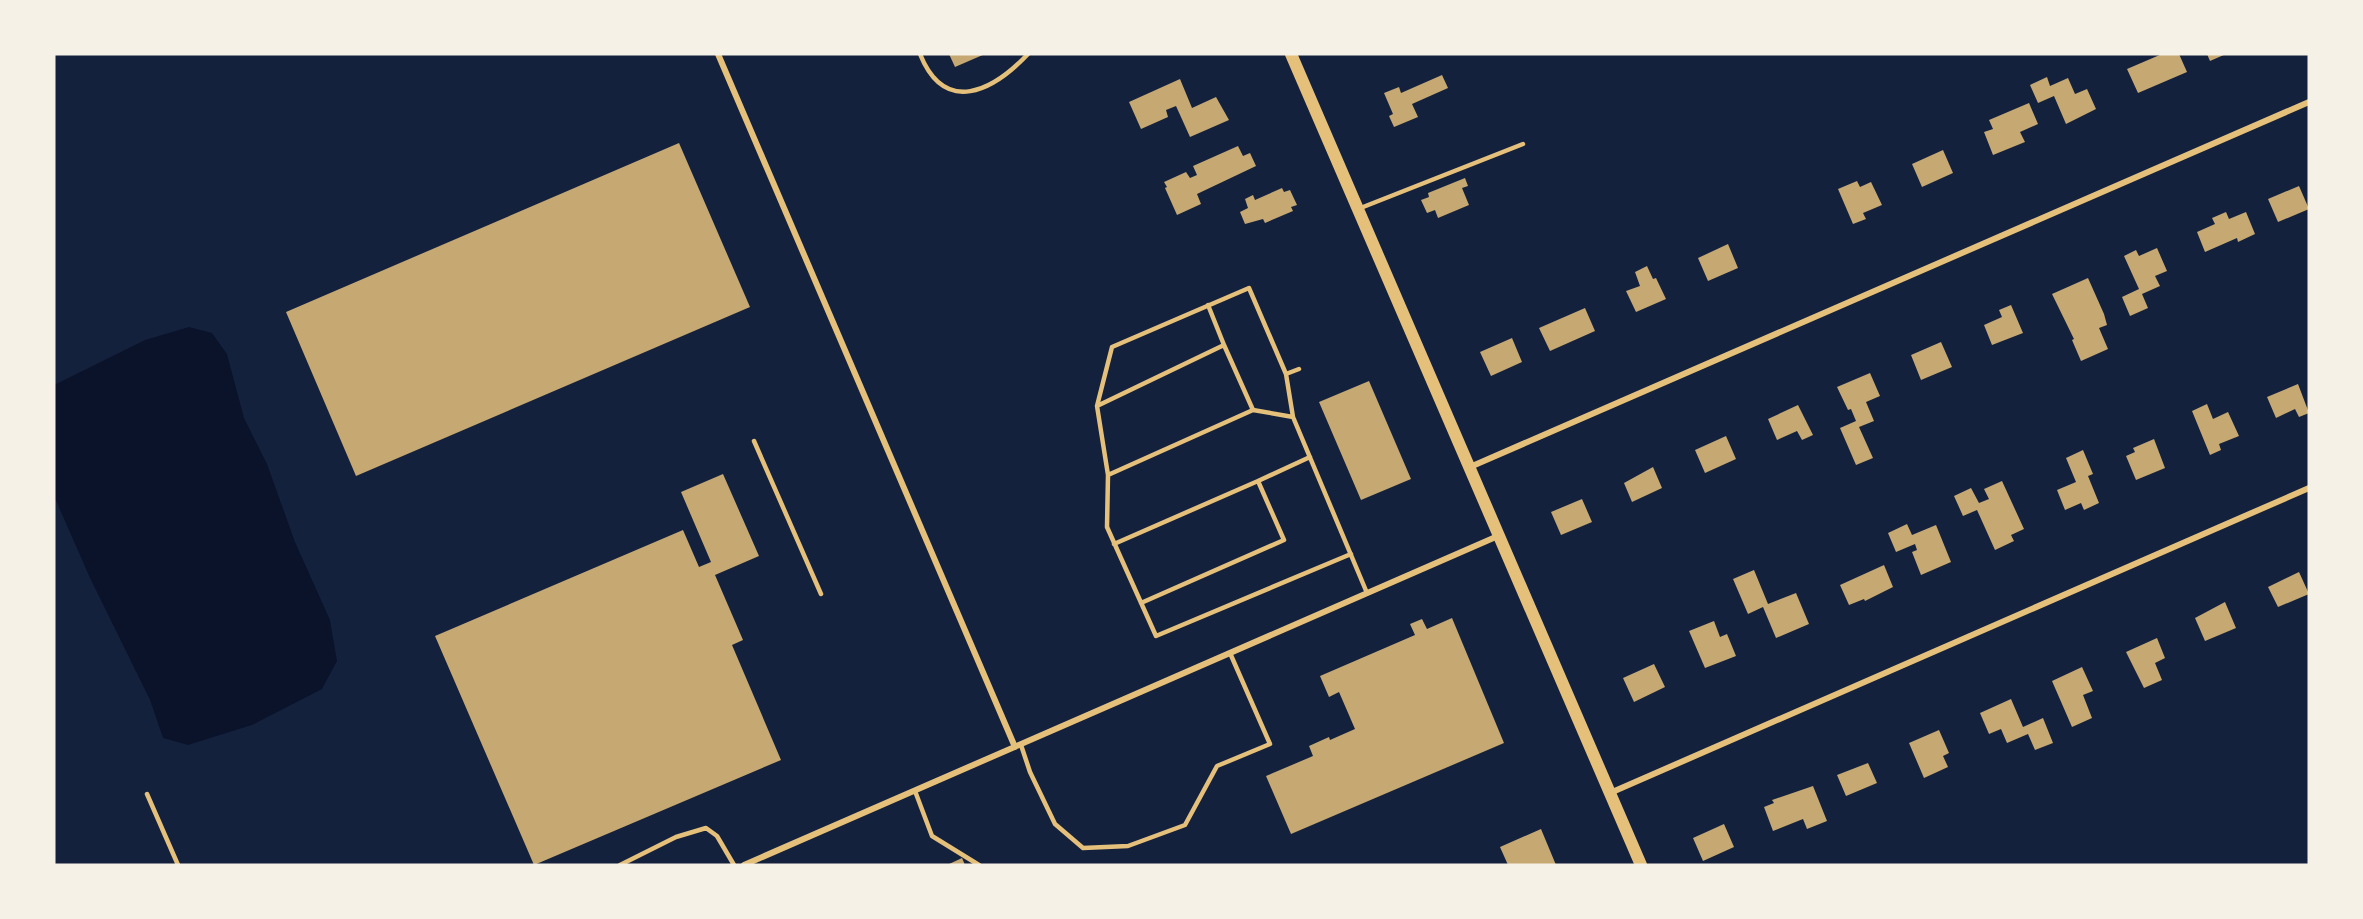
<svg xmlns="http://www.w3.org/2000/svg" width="2363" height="919" viewBox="0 0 2363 919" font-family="Barlow,sans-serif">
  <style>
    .water { fill: #0b132b }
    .building { fill: #c6a872 }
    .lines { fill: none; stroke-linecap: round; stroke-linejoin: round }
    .service { stroke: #e5c07b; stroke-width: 4.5 }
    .minor { stroke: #e5c07b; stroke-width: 6 }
    .secondary { stroke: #e5c07b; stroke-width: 12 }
  </style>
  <rect width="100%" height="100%" fill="#14213d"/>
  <path class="water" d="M189,327L212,333L227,354L244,418L267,464L295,542L330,620L337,661L322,689L252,725L188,745L163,738L150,700L90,578L54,496V385L145,340Z"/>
  <path class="building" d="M949,54H985L955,67Z
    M2162,54H2179L2187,72L2138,93L2127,69Z
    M2207,54H2226L2210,61Z
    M1442,75L1448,88L1412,104L1418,117L1394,127L1389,116L1393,114L1384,93L1399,87L1401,93Z
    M2047,77L2050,86L2068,78L2075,94L2087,89L2096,109L2066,124L2054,96L2038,103L2030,85Z
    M1180,79L1192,108L1216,97L1229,120L1190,137L1176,106L1166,110L1168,117L1141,129L1129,102Z
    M2029,103L2038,124L2020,132L2025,142L1993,155L1984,132L1993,129L1989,120Z
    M679,143L750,307L356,476L286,312Z
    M1238,146L1243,156L1250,153L1256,166L1197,194L1201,204L1177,215L1165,188L1167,187L1164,182L1186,172L1190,178L1197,175L1193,166Z
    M1943,150L1953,173L1922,187L1912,164Z
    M1465,178L1468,186L1462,188L1469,205L1438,218L1435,210L1427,213L1421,200L1429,197L1428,193Z
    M1857,181L1860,187L1871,182L1882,205L1863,213L1866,219L1853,224L1838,189Z
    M2299,186L2309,209L2278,222L2268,199Z
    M1282,188L1284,192L1290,190L1297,205L1291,207L1293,211L1265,223L1263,219L1245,224L1240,212L1248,208L1245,199L1253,195L1255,200Z
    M2226,212L2229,219L2246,212L2255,234L2238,242L2237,238L2205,252L2197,232L2215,224L2212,218Z
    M1728,244L1738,268L1708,281L1698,258Z
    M2157,248L2167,271L2155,276L2160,286L2142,294L2148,308L2130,316L2122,297L2139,289L2124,256L2136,250L2139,256Z
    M1647,266L1653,279L1656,278L1666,299L1636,312L1626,291L1640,286L1635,272Z
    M2088,278L2104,314L2107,325L2099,328L2108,349L2081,361L2072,340L2074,339L2072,335L2052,294Z
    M2011,305L2023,333L1992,345L1984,325L2002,317L1999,310Z
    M1585,308L1595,331L1550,351L1539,328Z
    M1512,338L1522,362L1491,376L1480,352Z
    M1941,342L1952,367L1921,380L1911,355Z
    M1870,373L1880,396L1866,402L1874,421L1859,427L1873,458L1856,465L1840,428L1856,421L1851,409L1848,410L1837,387Z
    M1369,381L1411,479L1361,500L1319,402Z
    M2298,384L2309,413L2299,417L2295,409L2276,418L2267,397Z
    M2207,404L2213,419L2228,412L2239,436L2219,444L2221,450L2210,455L2192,411Z
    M1798,405L1813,435L1802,440L1797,431L1777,440L1768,419Z
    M1726,436L1736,459L1705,473L1695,450Z
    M2154,439L2165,468L2136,480L2126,456L2135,452L2133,448Z
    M2083,450L2093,474L2088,476L2099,503L2084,510L2081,503L2065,510L2057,490L2076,482L2066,458Z
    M1653,467L1662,488L1632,502L1624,483Z
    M723,474L759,556L715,575L743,640L732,645L781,760L534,865L435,636L683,530L699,567L711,562L681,492Z
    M2002,481L2024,529L2011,535L2014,541L1995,550L1977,510L1963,516L1954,496L1971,488L1979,503L1989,499L1984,489Z
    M1582,499L1592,522L1561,535L1551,512Z
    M1907,524L1912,535L1936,525L1951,562L1921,575L1912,552L1917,550L1915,544L1896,552L1888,533Z
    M1884,565L1893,587L1865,601L1864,599L1849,605L1840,585Z
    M1754,570L1768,604L1796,593L1809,624L1776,638L1763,607L1748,614L1733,579Z
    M2299,572L2309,594L2278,607L2268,587Z
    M2225,602L2236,628L2205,641L2195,618Z
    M1452,618L1504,743L1291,834L1266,776L1313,756L1309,746L1329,737L1330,740L1355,729L1339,692L1329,697L1320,676L1415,635L1410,624L1422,619L1427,629Z
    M1714,621L1720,637L1727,634L1736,656L1705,668L1689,631Z
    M2157,638L2165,658L2155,663L2162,680L2144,688L2126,652Z
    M1654,664L1665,687L1634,702L1623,678Z
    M2082,667L2093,691L2083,695L2092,718L2072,727L2052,681Z
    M2011,699L2023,727L2043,718L2053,743L2035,750L2028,734L2007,743L2001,729L1989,734L1980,713Z
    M1939,730L1949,753L1943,756L1948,767L1924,778L1909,743Z
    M1868,763L1877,783L1846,796L1837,775Z
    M1813,786L1827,821L1807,829L1803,819L1773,831L1764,807L1774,803L1772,800Z
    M1724,824L1734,847L1703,861L1693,838Z
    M1541,829L1556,865H1508L1500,847Z
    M962,858L965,865H947Z"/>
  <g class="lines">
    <path class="service" d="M920,54C945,116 993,91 1028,54
      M1358,209L1523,144
      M1208,305L1224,345L1097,406L1112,347L1249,288L1286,374L1299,369
      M1286,374L1293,417L1367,593
      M1097,406L1108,475L1253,410L1224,345
      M1253,410L1293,417
      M754,441L821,594
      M1108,475L1107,527L1156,636L1351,554
      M1258,481L1310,457
      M1114,544L1258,481L1284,540L1141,603
      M1021,745L1030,772L1055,824L1083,848L1128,846L1185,825L1217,766L1270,744L1230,653
      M915,791L932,836L979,865
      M147,794L178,865
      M620,865L676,837L706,828L717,836L734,865"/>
    <path class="minor" d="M718,54L1015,747
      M1470,467L2309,102
      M1610,793L2309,488
      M744,865L1498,536"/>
    <path class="secondary" d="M1291,54L1641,865"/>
  </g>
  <rect width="2363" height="919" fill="none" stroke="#f6f1e7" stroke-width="111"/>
</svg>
